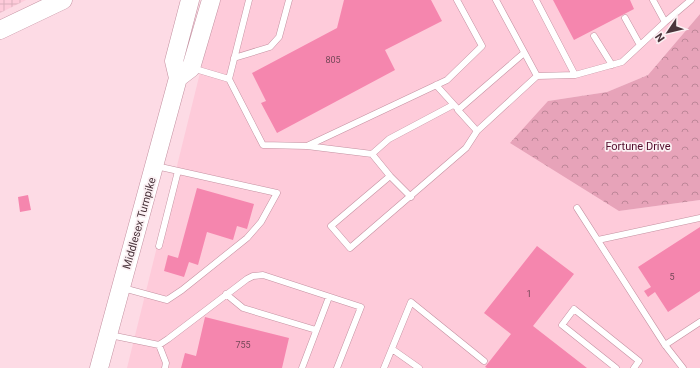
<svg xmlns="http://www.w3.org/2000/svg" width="700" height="368" viewBox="0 0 700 368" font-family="Roboto,sans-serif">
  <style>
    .built { fill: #fecbda }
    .industrial { fill: url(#industrial-grid) }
    .park { fill: url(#park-crowns) }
    .building { fill: #f586ae }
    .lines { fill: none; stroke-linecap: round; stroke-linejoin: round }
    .lane-casing { stroke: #c491a1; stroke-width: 7 }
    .secondary-casing { stroke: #c491a1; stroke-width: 19 }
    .lane { stroke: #fff; stroke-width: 6 }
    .secondary { stroke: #fff; stroke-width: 18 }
    .labels { text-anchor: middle; stroke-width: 3.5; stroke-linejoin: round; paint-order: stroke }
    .number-label { font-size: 9px; fill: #754858 }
    .park-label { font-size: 11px; fill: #520d2c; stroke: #fbf0f3 }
    .street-label { font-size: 11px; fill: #4a343b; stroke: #fbf0f3 }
  </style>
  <defs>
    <pattern id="industrial-grid" width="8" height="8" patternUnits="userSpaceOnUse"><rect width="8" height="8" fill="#fecbda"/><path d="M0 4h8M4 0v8" fill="none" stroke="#dbafbc"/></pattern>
    <pattern id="park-crowns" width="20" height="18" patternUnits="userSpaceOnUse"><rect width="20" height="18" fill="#e7a3b9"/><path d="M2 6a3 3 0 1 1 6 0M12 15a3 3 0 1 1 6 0" fill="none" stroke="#bd8698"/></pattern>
  </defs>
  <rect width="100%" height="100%" fill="#fddbe5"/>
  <path class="built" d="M218,0H700V14L648,75L607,92L548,101L619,211L700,200V368H127Z"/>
  <path class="industrial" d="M0,0H26L0,13Z"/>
  <path class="park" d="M700,14V200L619,211L510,143L548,101L607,92L648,75Z"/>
  <path class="building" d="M344,0H431L442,21L385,50L395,70L277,133L261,103L266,101L252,73L337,28Z
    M553,0H630L634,9L574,40Z
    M197,188L254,204L247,229L237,226L233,240L207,232L198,265L189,262L184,277L164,271L168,255L178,258Z
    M28,195L31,210L20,212L18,197Z
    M700,227V291L668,312L655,292L648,297L644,291L651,287L638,267Z
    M537,246L574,274L533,326L587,368H487L485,367L511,334L484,313Z
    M205,317L289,338L282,368H181L185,353L196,356Z"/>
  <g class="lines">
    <g class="lane-casing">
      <path id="lane" d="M249,0L229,79L263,145L307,146
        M457,0L482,46L447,80L307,146L372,154L390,176L331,226L350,248L466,148L477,131L537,76L496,0
        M536,0L575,75L622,62L665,22L653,0
        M625,18L640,45
        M665,22L691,0
        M594,36L612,65
        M234,58L270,47L279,37L289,0
        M192,68L229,79
        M537,76L575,75
        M436,85L456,107
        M477,131L458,110L524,53
        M372,154L389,139L453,105
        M390,176L411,197
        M577,208L665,345L683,368
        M598,240L700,218
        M159,246L178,171
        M123,288L167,300L182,290L247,238L261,222L277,193L156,166
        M226,294L243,308L316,330
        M110,335L159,345L168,339L247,279L253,276L263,275L361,307L337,368
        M159,345L166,363L165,368
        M665,345L700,322
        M392,349L419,368
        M302,368L329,297
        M384,368L411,302L484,361
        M616,368L562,325L574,309L639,361L634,368"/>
    </g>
    <g class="secondary-casing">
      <path id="secondary" d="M0,30L63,0
        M178,78L191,68L211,0
        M99,368L178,78L174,61L190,0"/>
    </g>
    <use href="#lane" class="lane"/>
    <use href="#secondary" class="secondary"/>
  </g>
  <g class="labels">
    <g class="number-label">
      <text x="333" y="63">805</text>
      <text x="672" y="280">5</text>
      <text x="529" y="297">1</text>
      <text x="243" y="348">755</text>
    </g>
    <g class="park-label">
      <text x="638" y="150">Fortune Drive</text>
    </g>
    <g class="street-label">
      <text transform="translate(139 223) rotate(-74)" y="4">Middlesex Turnpike</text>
    </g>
  </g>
  <g transform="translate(668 32) rotate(235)" stroke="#fbf0f3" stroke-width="3" paint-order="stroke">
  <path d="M0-3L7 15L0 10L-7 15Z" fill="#4a343b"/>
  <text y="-6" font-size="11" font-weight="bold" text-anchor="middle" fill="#4a343b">N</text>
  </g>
</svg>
